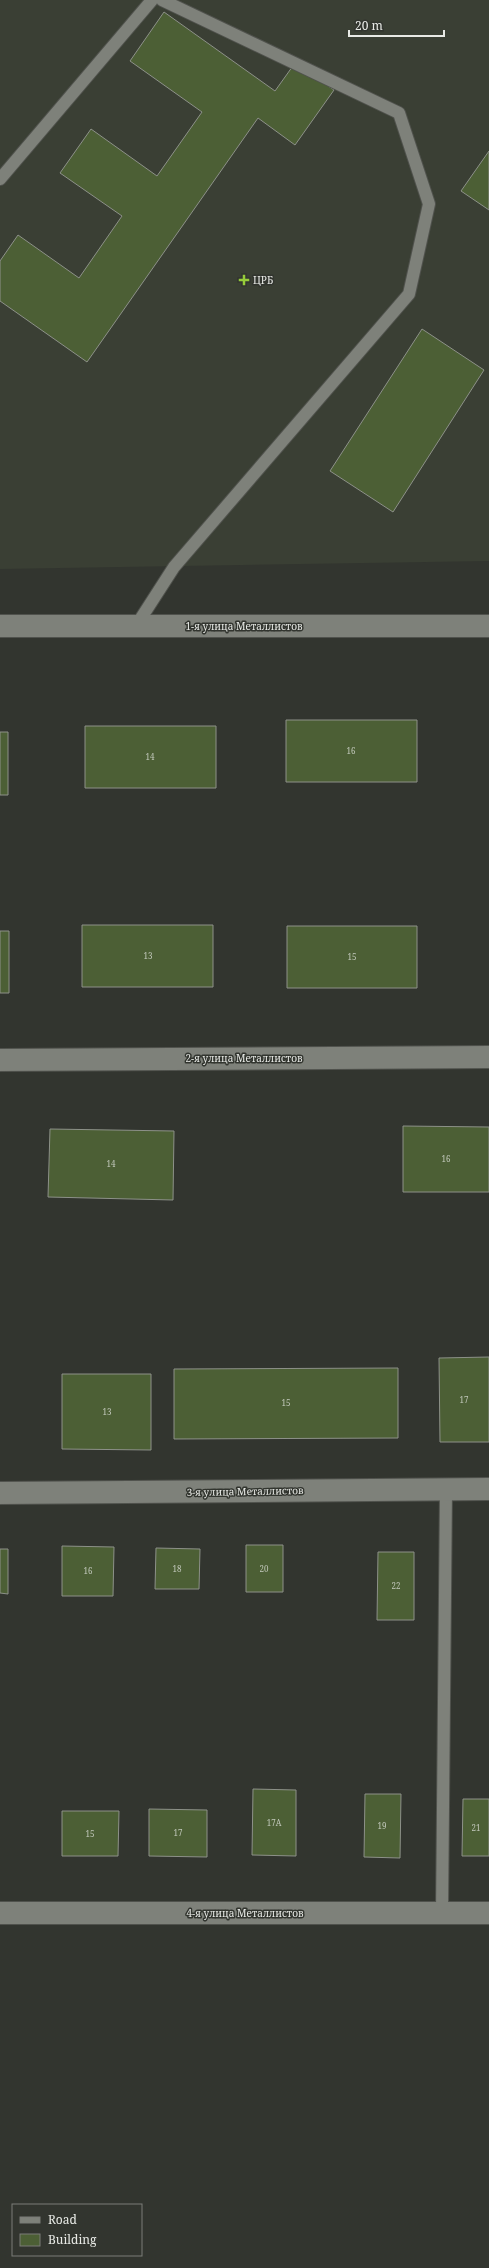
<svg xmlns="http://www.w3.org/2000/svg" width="489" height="2268" viewBox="0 0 489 2268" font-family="'Noto Serif',serif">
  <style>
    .built { fill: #3a3f34 }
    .building { fill: #4c5f35; stroke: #8d9189 }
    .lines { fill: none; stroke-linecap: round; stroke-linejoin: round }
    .lane-casing { stroke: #50524d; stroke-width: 14 }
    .street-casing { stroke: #50524d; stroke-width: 24 }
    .lane { stroke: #7e817a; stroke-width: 12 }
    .street { stroke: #7e817a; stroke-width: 22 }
    .poi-dot { fill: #96cc3a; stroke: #32352f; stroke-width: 1.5 }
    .labels { text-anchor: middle; stroke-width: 3; stroke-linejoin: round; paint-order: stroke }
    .number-label { font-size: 8px; fill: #c1c7ba }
    .poi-label { font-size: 10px; fill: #e8eae6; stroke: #32352f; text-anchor: start }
    .street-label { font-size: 10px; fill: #e8eae6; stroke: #32352f }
  </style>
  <rect width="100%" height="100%" fill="#32352f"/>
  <path class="built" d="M0,0H489V561L0,569Z"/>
  <path class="building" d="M164,12L275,91L295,63L334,90L295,145L258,118L87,362L0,301V261L18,235L79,278L122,216L60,173L91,129L157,176L202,112L130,61Z
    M489,151V210L461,191Z
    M422,329L484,370L393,512L330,471Z
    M286,720H417V782H286Z
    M85,726H216V788H85Z
    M0,732H8V795H0Z
    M82,925H213V987H82Z
    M287,926H417V988H287Z
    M0,931H9V993H0Z
    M403,1126L489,1127V1192H403Z
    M50,1129L174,1131L173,1200L48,1197Z
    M489,1357V1442H440L439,1358Z
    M398,1368V1438L174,1439V1369Z
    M62,1374H151V1450L62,1449Z
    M246,1545H283V1592H246Z
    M62,1546L114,1547L113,1596H62Z
    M156,1548L200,1549L199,1589H155Z
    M0,1549H8V1594L0,1593Z
    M378,1552H414V1620H377Z
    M253,1789L296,1790V1856L252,1855Z
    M365,1794H401L400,1858L364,1857Z
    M463,1799H489V1856H462Z
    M149,1809L207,1810V1857L149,1856Z
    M62,1811H119L118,1856H62Z"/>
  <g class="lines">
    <g class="lane-casing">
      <path id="lane" d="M0,179L152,0
        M136,626L174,567L409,294L429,204L399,113L162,0
        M442,1914L446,1489"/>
    </g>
    <g class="street-casing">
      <path id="street" d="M0,626H489
        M0,1060L489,1057
        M0,1493L489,1489
        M0,1913H489"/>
    </g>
    <use href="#lane" class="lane"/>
    <use href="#street" class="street"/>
  </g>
  <path class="poi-dot" d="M242 274h4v4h4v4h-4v4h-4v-4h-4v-4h4z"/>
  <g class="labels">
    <g class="number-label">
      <text x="351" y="754">16</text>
      <text x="150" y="760">14</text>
      <text x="148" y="959">13</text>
      <text x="352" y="960">15</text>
      <text x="446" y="1162">16</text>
      <text x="111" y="1167">14</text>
      <text x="464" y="1403">17</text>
      <text x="286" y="1406">15</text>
      <text x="107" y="1415">13</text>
      <text x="177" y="1572">18</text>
      <text x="264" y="1572">20</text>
      <text x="88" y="1574">16</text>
      <text x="396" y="1589">22</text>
      <text x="274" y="1826">17А</text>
      <text x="382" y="1829">19</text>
      <text x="476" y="1831">21</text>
      <text x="178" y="1836">17</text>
      <text x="90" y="1837">15</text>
    </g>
    <g class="poi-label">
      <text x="253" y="284">ЦРБ</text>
    </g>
    <g class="street-label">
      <text x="244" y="630">1-я улица Металлистов</text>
      <text x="244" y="1062">2-я улица Металлистов</text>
      <text transform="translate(245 1491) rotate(-1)" y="4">3-я улица Металлистов</text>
      <text x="245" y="1917">4-я улица Металлистов</text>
    </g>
  </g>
  <rect x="12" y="2204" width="130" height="52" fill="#32352f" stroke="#7b7d78"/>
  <rect x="20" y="2217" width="20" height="6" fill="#7e817a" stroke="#7b7d78"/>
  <text x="48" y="2224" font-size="12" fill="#e8eae6">Road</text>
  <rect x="20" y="2234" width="20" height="12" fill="#4c5f35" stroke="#7b7d78"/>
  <text x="48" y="2244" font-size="12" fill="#e8eae6">Building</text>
  <path d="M349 30v6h95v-6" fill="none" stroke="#e8eae6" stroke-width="2"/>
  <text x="355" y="30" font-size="12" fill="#e8eae6" stroke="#32352f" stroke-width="3" paint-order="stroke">20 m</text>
</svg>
